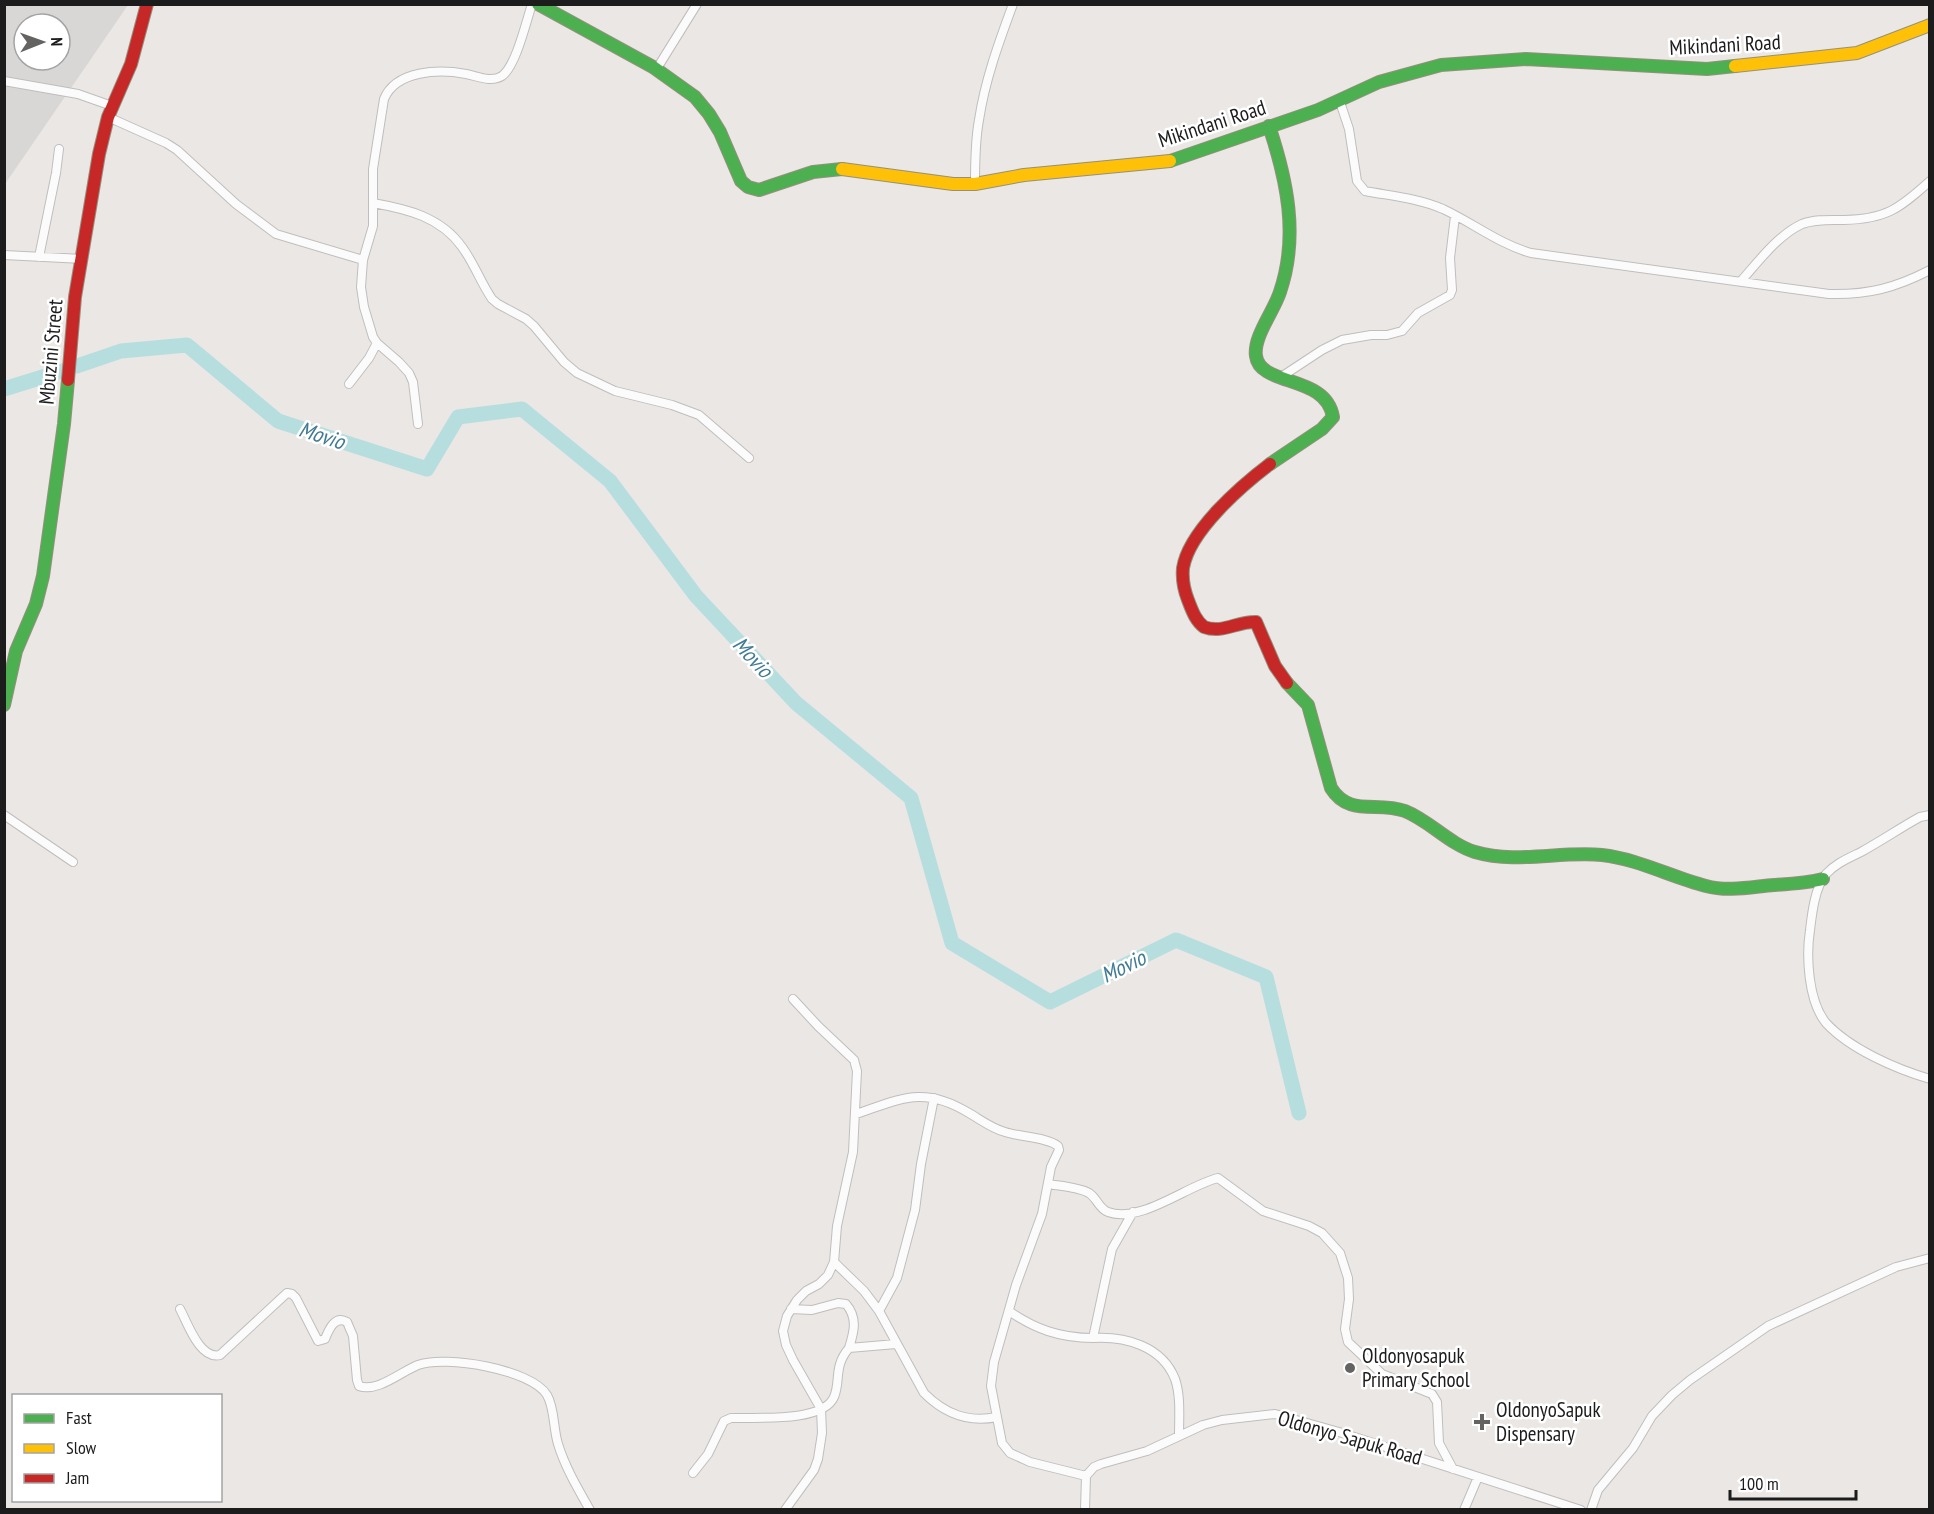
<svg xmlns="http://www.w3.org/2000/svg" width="1934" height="1514" viewBox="0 0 1934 1514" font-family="'PT Sans Narrow',sans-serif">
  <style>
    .residential { fill: #d9d7d6; fill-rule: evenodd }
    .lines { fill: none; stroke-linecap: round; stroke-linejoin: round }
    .river { stroke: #b7dede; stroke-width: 15 }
    .street-casing { stroke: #c0bebd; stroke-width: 10 }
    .fast-casing { stroke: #94907d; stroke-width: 14 }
    .slow-casing { stroke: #94907d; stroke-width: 14 }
    .jam-casing { stroke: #94907d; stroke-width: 14 }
    .street { stroke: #fcfbfb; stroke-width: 8 }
    .fast { stroke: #4caf50; stroke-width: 12 }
    .slow { stroke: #ffc107; stroke-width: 12 }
    .jam { stroke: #c62828; stroke-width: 12 }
    .poi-dot { fill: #646362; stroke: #fff; stroke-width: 2 }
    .labels { text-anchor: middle; stroke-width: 5; stroke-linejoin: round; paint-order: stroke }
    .street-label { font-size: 21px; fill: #1c1c1c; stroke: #fff }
    .poi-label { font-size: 21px; fill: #1c1c1c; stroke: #fff; text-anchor: start }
    .water-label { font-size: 22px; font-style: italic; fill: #417b93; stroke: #fff }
  </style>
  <rect width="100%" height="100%" fill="#eae7e4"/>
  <path class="residential" d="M5,5H128L5,184ZM24,24H60V60H24Z"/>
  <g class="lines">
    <path class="river" d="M77,366L121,351L187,345L278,421L427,469L458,417L522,409L610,481L696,596L796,703L911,798L952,943L1050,1002L1176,940L1266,977L1299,1113
      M4,389L62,371"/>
    <g class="street-casing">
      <path id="street" d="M656,70L697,4
        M4,81L78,94L112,106
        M1339,99L1349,129L1357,181L1365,191C1391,196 1418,198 1443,209C1473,223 1499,244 1531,253L1829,294C1868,295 1895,288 1930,270
        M108,117L166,143L177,150L236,204L276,234L363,260
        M975,184C975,163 975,141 979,120C985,80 999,42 1013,4
        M373,203C407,209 441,217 462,247C474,263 481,283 492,299L498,304L526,319L534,326L564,362L577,373L615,391L672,405L699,415L749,458
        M4,255L83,259
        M39,257L56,173L59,149
        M1741,281C1758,262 1778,235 1802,224C1815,219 1830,220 1844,220C1886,219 1899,209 1930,181
        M1281,377L1322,350L1342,340L1371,335H1387L1402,331L1418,313L1450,295L1452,290L1450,258L1455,216
        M349,384L369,358L377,343
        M418,424L413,382L409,373L399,362L377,343L373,337L364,307L361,287L363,260L373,226V169L384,99C396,70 439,69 466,74C477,76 491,83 502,76C516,66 526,22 532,4
        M4,815L73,862
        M1930,815L1920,817C1900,828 1881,841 1861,852C1849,858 1836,863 1826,874C1815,887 1812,913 1810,930C1806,956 1808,1001 1826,1023C1850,1049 1896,1069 1930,1079
        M856,1114C901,1099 923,1085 969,1113C981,1120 991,1128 1005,1132C1020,1137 1047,1137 1058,1146L1059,1150L1051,1167L1042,1214L1016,1285L994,1362L991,1386L1002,1443L1010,1453L1030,1462L1086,1476
        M1048,1184C1060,1186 1078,1187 1089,1193C1097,1198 1099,1209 1108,1212C1140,1224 1188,1185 1218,1178L1263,1211L1309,1226L1322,1233L1340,1253L1348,1278L1349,1299L1345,1329L1348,1342L1382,1374L1432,1394L1437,1402L1439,1443L1453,1469
        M834,1262L864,1291L879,1311L924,1393C945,1414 968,1423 997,1417
        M180,1309C188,1324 200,1360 220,1355L287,1293L292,1294L296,1298L318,1341L325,1339C329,1329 335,1315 347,1322L353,1336L357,1380L359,1386C377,1393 402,1371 418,1365C445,1355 531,1369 547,1395C555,1409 553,1428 558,1444C565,1467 578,1489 590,1510
        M791,1309L812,1310L838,1303L846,1304C858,1318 854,1332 849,1348
        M879,1311L897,1278L915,1210L921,1164L934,1098
        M1009,1311C1035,1329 1060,1338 1093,1338L1112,1249L1133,1212
        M1093,1338C1125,1336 1162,1346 1175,1379C1181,1396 1179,1418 1179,1435
        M693,1473L708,1454L724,1421L731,1418C754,1417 823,1423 834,1397C841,1381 833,1367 849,1348L896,1344
        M785,1510L814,1470L818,1459L822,1433L821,1409L793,1360L786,1345L783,1331L787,1316L797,1300L806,1291L819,1284L828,1275L834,1262L837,1226L853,1152L857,1071L854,1060L818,1026L793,999
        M1085,1510L1086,1476L1094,1467L1101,1464L1147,1451L1203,1425L1222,1420L1275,1414L1339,1432L1581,1510
        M1464,1510L1478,1477
        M1591,1510L1598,1490L1633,1448L1652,1416L1672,1395L1690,1380L1768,1326L1896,1267L1930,1258"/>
    </g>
    <g class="fast-casing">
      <path id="fast" d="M538,4L653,67L695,97L709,114L720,132L741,181L748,187L759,190L813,172L842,169
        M1269,126C1287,180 1299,236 1280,292C1274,311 1253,337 1256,356C1260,387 1326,374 1333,417L1322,429L1270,464
        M1170,161L1318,110L1379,82L1441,65L1526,59L1707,69L1735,66
        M1287,683L1308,705L1331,788C1349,817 1377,801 1405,811C1430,821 1449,844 1475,852C1516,864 1560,851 1602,855C1638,859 1671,877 1706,886C1728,892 1751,887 1774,885C1790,884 1807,883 1823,879
        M4,705L16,651L36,604L43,576L64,424L68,380"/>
    </g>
    <g class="slow-casing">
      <path id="slow" d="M1735,66L1857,53L1930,25
        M842,169L953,184H975L1024,175L1170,161"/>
    </g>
    <g class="jam-casing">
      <path id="jam" d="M68,380L75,297L99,154L108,117L131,64L147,4
        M1270,464C1241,486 1189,531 1183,568C1182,579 1184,590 1188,600C1192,610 1195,620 1204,627C1223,634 1237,621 1256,622L1275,666L1287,683"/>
    </g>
    <use href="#street" class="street"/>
    <use href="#fast" class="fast"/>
    <use href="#slow" class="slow"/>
    <use href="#jam" class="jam"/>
  </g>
  <g class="poi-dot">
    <circle cx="1350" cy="1368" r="6"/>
    <path d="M1479 1413h6v6h6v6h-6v6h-6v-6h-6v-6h6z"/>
  </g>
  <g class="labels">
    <g class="street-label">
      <text transform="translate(1725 45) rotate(-3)" y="7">Mikindani Road</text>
      <text transform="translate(1212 124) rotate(-18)" y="7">Mikindani Road</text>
      <text transform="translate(51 352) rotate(-85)" y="7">Mbuzini Street</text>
      <text transform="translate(1350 1438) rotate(16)" y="7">Oldonyo Sapuk Road</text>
    </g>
    <g class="poi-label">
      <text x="1362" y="1363">Oldonyosapuk<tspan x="1362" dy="24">Primary School</tspan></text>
      <text x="1496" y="1417">OldonyoSapuk<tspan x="1496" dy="24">Dispensary</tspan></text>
    </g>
    <g class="water-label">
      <text transform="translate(322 435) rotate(18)" y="8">Movio</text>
      <text transform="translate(753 657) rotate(47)" y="8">Movio</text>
      <text transform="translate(1123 966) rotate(-26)" y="8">Movio</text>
    </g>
  </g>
  <rect width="1934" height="1514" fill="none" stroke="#1c1c1c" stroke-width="12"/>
  <rect x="12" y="1394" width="210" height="108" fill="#ffffff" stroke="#a4a4a4" stroke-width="1.5"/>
  <rect x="24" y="1414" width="30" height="9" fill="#4caf50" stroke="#a4a4a4" stroke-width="1.5"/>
  <text x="66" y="1424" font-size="18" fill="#1c1c1c">Fast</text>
  <rect x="24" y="1444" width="30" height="9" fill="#ffc107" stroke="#a4a4a4" stroke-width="1.5"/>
  <text x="66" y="1454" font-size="18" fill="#1c1c1c">Slow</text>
  <rect x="24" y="1474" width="30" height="9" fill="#c62828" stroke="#a4a4a4" stroke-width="1.5"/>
  <text x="66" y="1484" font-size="18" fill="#1c1c1c">Jam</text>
  <g transform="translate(42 42) rotate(89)"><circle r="28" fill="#ffffff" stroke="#a4a4a4" stroke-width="1.5"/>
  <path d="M0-4.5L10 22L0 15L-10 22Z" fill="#646362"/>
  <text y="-9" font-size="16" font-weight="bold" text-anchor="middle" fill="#1c1c1c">N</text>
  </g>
  <path d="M1730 1490v9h126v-9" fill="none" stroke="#1c1c1c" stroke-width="3"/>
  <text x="1739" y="1490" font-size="18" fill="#1c1c1c" stroke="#ffffff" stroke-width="4.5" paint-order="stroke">100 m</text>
</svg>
